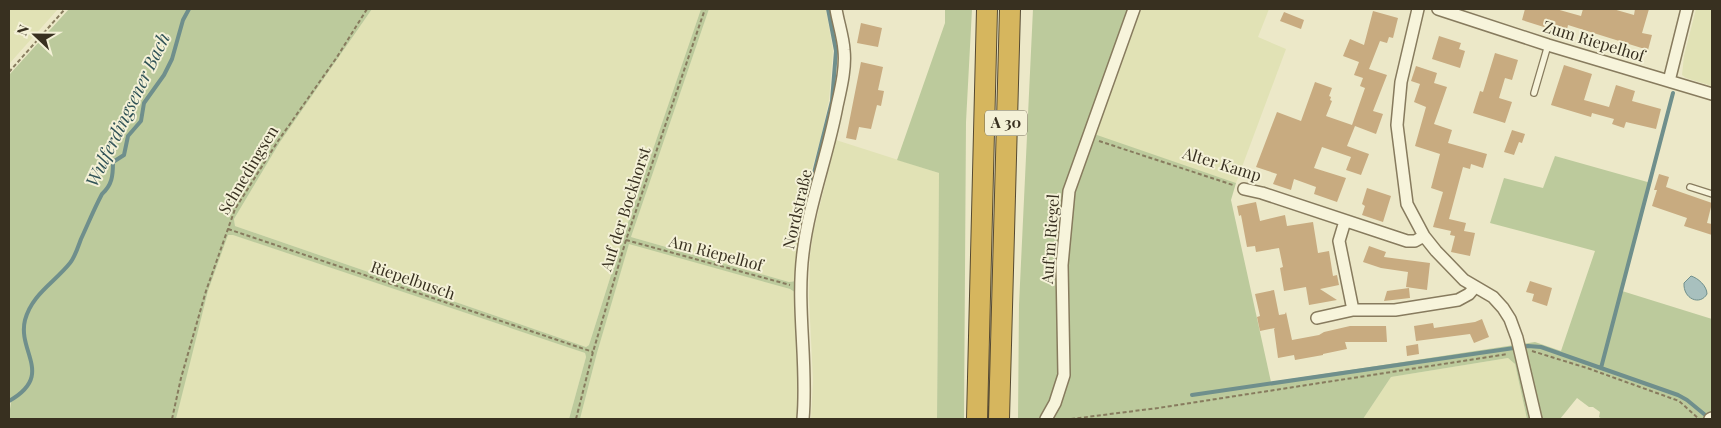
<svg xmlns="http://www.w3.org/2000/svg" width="1721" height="428" viewBox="0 0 1721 428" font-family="'Playfair Display',serif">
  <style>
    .farmland { fill: #e1e2b5 }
    .green { fill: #bcca9c }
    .water { fill: #a8c0be; stroke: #6f8f8c }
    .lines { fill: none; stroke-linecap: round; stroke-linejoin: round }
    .stream { stroke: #6f8f8c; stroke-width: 4 }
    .building { fill: #c8ab80 }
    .service-casing { stroke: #877b5e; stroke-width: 8 }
    .minor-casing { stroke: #877b5e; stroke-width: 14 }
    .motorway-casing { stroke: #554931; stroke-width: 22 }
    .path { stroke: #877b5e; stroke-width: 2; stroke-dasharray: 4 2.5; stroke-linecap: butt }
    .service { stroke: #f7f4db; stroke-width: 5.5 }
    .minor { stroke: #f7f4db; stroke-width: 11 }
    .motorway { stroke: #d6b65e; stroke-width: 20 }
    .labels { text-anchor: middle; stroke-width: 4; stroke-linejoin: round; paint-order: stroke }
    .shield { fill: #f4f1d7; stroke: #706a57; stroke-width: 1 }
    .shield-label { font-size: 15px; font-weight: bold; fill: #383020 }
    .street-label { font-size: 16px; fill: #383020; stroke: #f4f1d7 }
    .water-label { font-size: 18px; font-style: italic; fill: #315357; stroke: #f4f1d7 }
  </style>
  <rect width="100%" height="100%" fill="#ece8c8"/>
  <path class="farmland" d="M9,9H58L9,64Z
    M372,9H701L622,240L589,345L586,347L235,226L234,219L280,142Z
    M709,9H826L833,51L829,100L821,137L806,190L798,188L797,193L809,197L800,229L796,281L789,282L631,237Z
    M1139,9H1269L1258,37L1286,49L1236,183L1094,135Z
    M1696,9H1712V86L1686,78L1682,75L1684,56Z
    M836,140L939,173L937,419H811L813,381L809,298L810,256L813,233Z
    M228,234L234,235L585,353L586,357L569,419H176L185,380L208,291Z
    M629,243L790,289L796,293L799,400L798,419H580L597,353Z
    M1508,358L1515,364L1527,419H1363L1391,377Z"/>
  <path class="green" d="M69,9H372L280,142L234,219L235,226L586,347L589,345L622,240L701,9H709L631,237L789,282L796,281V293L790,289L629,244L597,353L580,419H569L586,357L585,353L233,235H228L208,291L176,419H9C9,412 11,406 11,399L9,401V75Z
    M945,9H972L966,122L964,419H937L939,173L897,160L945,23Z
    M1033,9H1139L1094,134L1236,183L1231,200L1271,382L1535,342L1561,351L1595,251L1490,223L1504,178L1543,188L1555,156L1651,183L1622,291L1712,319V419H1602L1599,417L1600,412L1593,407H1589L1577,398L1560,419H1527L1515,364L1508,358L1391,377L1363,419H1018L1019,305Z"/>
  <path class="water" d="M1691,276C1698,278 1707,286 1707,294C1700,306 1683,299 1684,283Z"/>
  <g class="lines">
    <path class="stream" d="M810,189L832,101L836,51L828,9
      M1601,368L1673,93
      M1192,395L1528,346L1541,347L1678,395L1687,400L1704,414
      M9,401C55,375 17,352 25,320C32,294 54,283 70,263C75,257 78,247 81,239C88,224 94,209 102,194C112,185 113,176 113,162L124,155L128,136L141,121L144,103L164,75L172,59L183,20L189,9"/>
  </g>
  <path class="building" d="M1525,9H1556L1581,16L1583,9H1613L1634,15L1635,9H1649L1642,33L1652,35L1648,50L1568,25L1566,34L1522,20Z
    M1373,11L1398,18L1393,38L1389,37L1387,43L1380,41L1369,69L1387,75L1373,111L1383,114L1376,134L1355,126L1347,146L1369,154L1361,175L1346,170L1351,157L1322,147L1314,168L1346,178L1337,202L1314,194L1316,187L1294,179L1291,190L1273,184L1277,174L1256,167L1277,112L1301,121L1315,82L1332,88L1329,96L1331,97L1330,100L1332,101L1326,116L1352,125L1365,88L1360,86L1363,78L1354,75L1359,62L1343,56L1350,39L1364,45Z
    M1284,12L1304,20L1301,29L1280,21Z
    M861,23L882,28L878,47L857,43Z
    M1439,36L1461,43L1459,49L1465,51L1460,68L1432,59Z
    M1495,53L1518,60L1512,80L1505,78L1499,98L1512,102L1505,123L1473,113L1480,91L1483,92Z
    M861,62L883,67L878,90L884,91L881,106L877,105L871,129L859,127L856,140L846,138Z
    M1564,65L1592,74L1584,100L1609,107L1616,85L1635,91L1632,101L1661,109L1656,129L1626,122L1624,128L1612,124L1614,119L1592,113L1591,117L1551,105Z
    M1416,66L1437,73L1434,83L1447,87L1434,124L1452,130L1448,143L1487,154L1483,168L1471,164L1470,169L1463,167L1449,219L1466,223L1464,231L1475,233L1470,256L1451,252L1455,236L1450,235L1451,231L1433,227L1443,192L1431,188L1440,154L1415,146L1426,107L1414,102L1420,84L1411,81Z
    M1512,130L1525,134L1522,143L1519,142L1514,155L1504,152Z
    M1659,174L1669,177L1666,187L1712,203L1707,223L1712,224V235L1684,226L1687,218L1652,206L1657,190H1654Z
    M1367,188L1391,196L1383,222L1362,215L1365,206L1362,204Z
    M1256,202L1260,221L1285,215L1287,226L1313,222L1318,253L1329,251L1333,276L1337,275L1339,285L1320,289L1337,300L1309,305L1306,287L1284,291L1280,268L1283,267L1279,248L1256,252L1255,246L1247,247L1241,215L1239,216L1237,206Z
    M1369,246L1386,252L1384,257L1430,263L1427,290L1406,287L1408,272L1381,268L1363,262Z
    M1530,281L1552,288L1547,306L1532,301L1534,294L1526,292Z
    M1409,288L1410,298L1384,301L1387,291Z
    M1274,290L1279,315L1285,314L1286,312L1292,340L1319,335L1324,332L1350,326H1386L1387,342H1345L1347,349L1323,354V355L1295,360L1294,355L1278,358L1274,329L1275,328L1260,331L1257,317L1260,316L1255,294Z
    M1482,319L1489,337L1474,343L1470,334L1416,341L1414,326L1433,323L1434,328L1475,322Z
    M1418,344L1419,354L1407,356L1406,346Z"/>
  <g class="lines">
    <g class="service-casing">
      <path id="service" d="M1534,93L1548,45
        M1690,187L1712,194"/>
    </g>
    <g class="minor-casing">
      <path id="minor" d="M1418,9L1401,82L1397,125L1407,204L1424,236L1436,251L1464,280L1493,297L1503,308L1510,319L1517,338L1536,419
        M1438,9L1548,45L1712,94
        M1669,81L1687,9
        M1244,189L1262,193L1407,241H1415L1424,236
        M1345,221L1339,241L1353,310
        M1317,318L1353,310H1395L1458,300L1469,294L1475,287
        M803,419C808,364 796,308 803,253C809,203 828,155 837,106C841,88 846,68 844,50C843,36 838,22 836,9
        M1046,419L1055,403L1064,375L1062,265L1069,191L1134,9
        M1710,419L1712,418"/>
    </g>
    <g class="motorway-casing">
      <path id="motorway" d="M977,419L987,9
        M999,419L1010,9"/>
    </g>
    <path class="path" d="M9,72L65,9
      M1099,141L1233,185
      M228,229L593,352
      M626,240L790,285
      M1532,351L1587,368L1679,401L1698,418
      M172,419L181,378L206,291L235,209L278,141L337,57L367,9
      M576,419L593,352L626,240L705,9
      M1071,419L1158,408L1508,354"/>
    <use href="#service" class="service"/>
    <use href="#minor" class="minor"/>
    <use href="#motorway" class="motorway"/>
  </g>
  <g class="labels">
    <rect class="shield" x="985" y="110.5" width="42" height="25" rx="4"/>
    <g class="shield-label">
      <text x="1006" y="128">A 30</text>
    </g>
    <g class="street-label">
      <text transform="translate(1594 41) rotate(17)" y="6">Zum Riepelhof</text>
      <text transform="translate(1222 164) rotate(17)" y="6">Alter Kamp</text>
      <text transform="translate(248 170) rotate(-59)" y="6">Schnedingsen</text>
      <text transform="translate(625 209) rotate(-72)" y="6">Auf der Bockhorst</text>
      <text transform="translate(797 209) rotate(-77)" y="6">Nordstraße</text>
      <text transform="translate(1050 239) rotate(-86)" y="6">Auf'm Riegel</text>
      <text transform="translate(716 253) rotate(15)" y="6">Am Riepelhof</text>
      <text transform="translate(413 280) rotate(19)" y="6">Riepelbusch</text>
    </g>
    <g class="water-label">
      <text transform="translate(128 110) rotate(-64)" y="6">Wulferdingsener Bach</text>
    </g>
  </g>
  <rect width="1721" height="428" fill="none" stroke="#383020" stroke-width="20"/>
  <g transform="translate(35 35) rotate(292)" stroke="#f4f1d7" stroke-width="4" paint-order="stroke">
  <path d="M0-4L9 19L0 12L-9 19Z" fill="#383020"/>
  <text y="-8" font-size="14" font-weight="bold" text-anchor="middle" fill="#383020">N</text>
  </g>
</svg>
